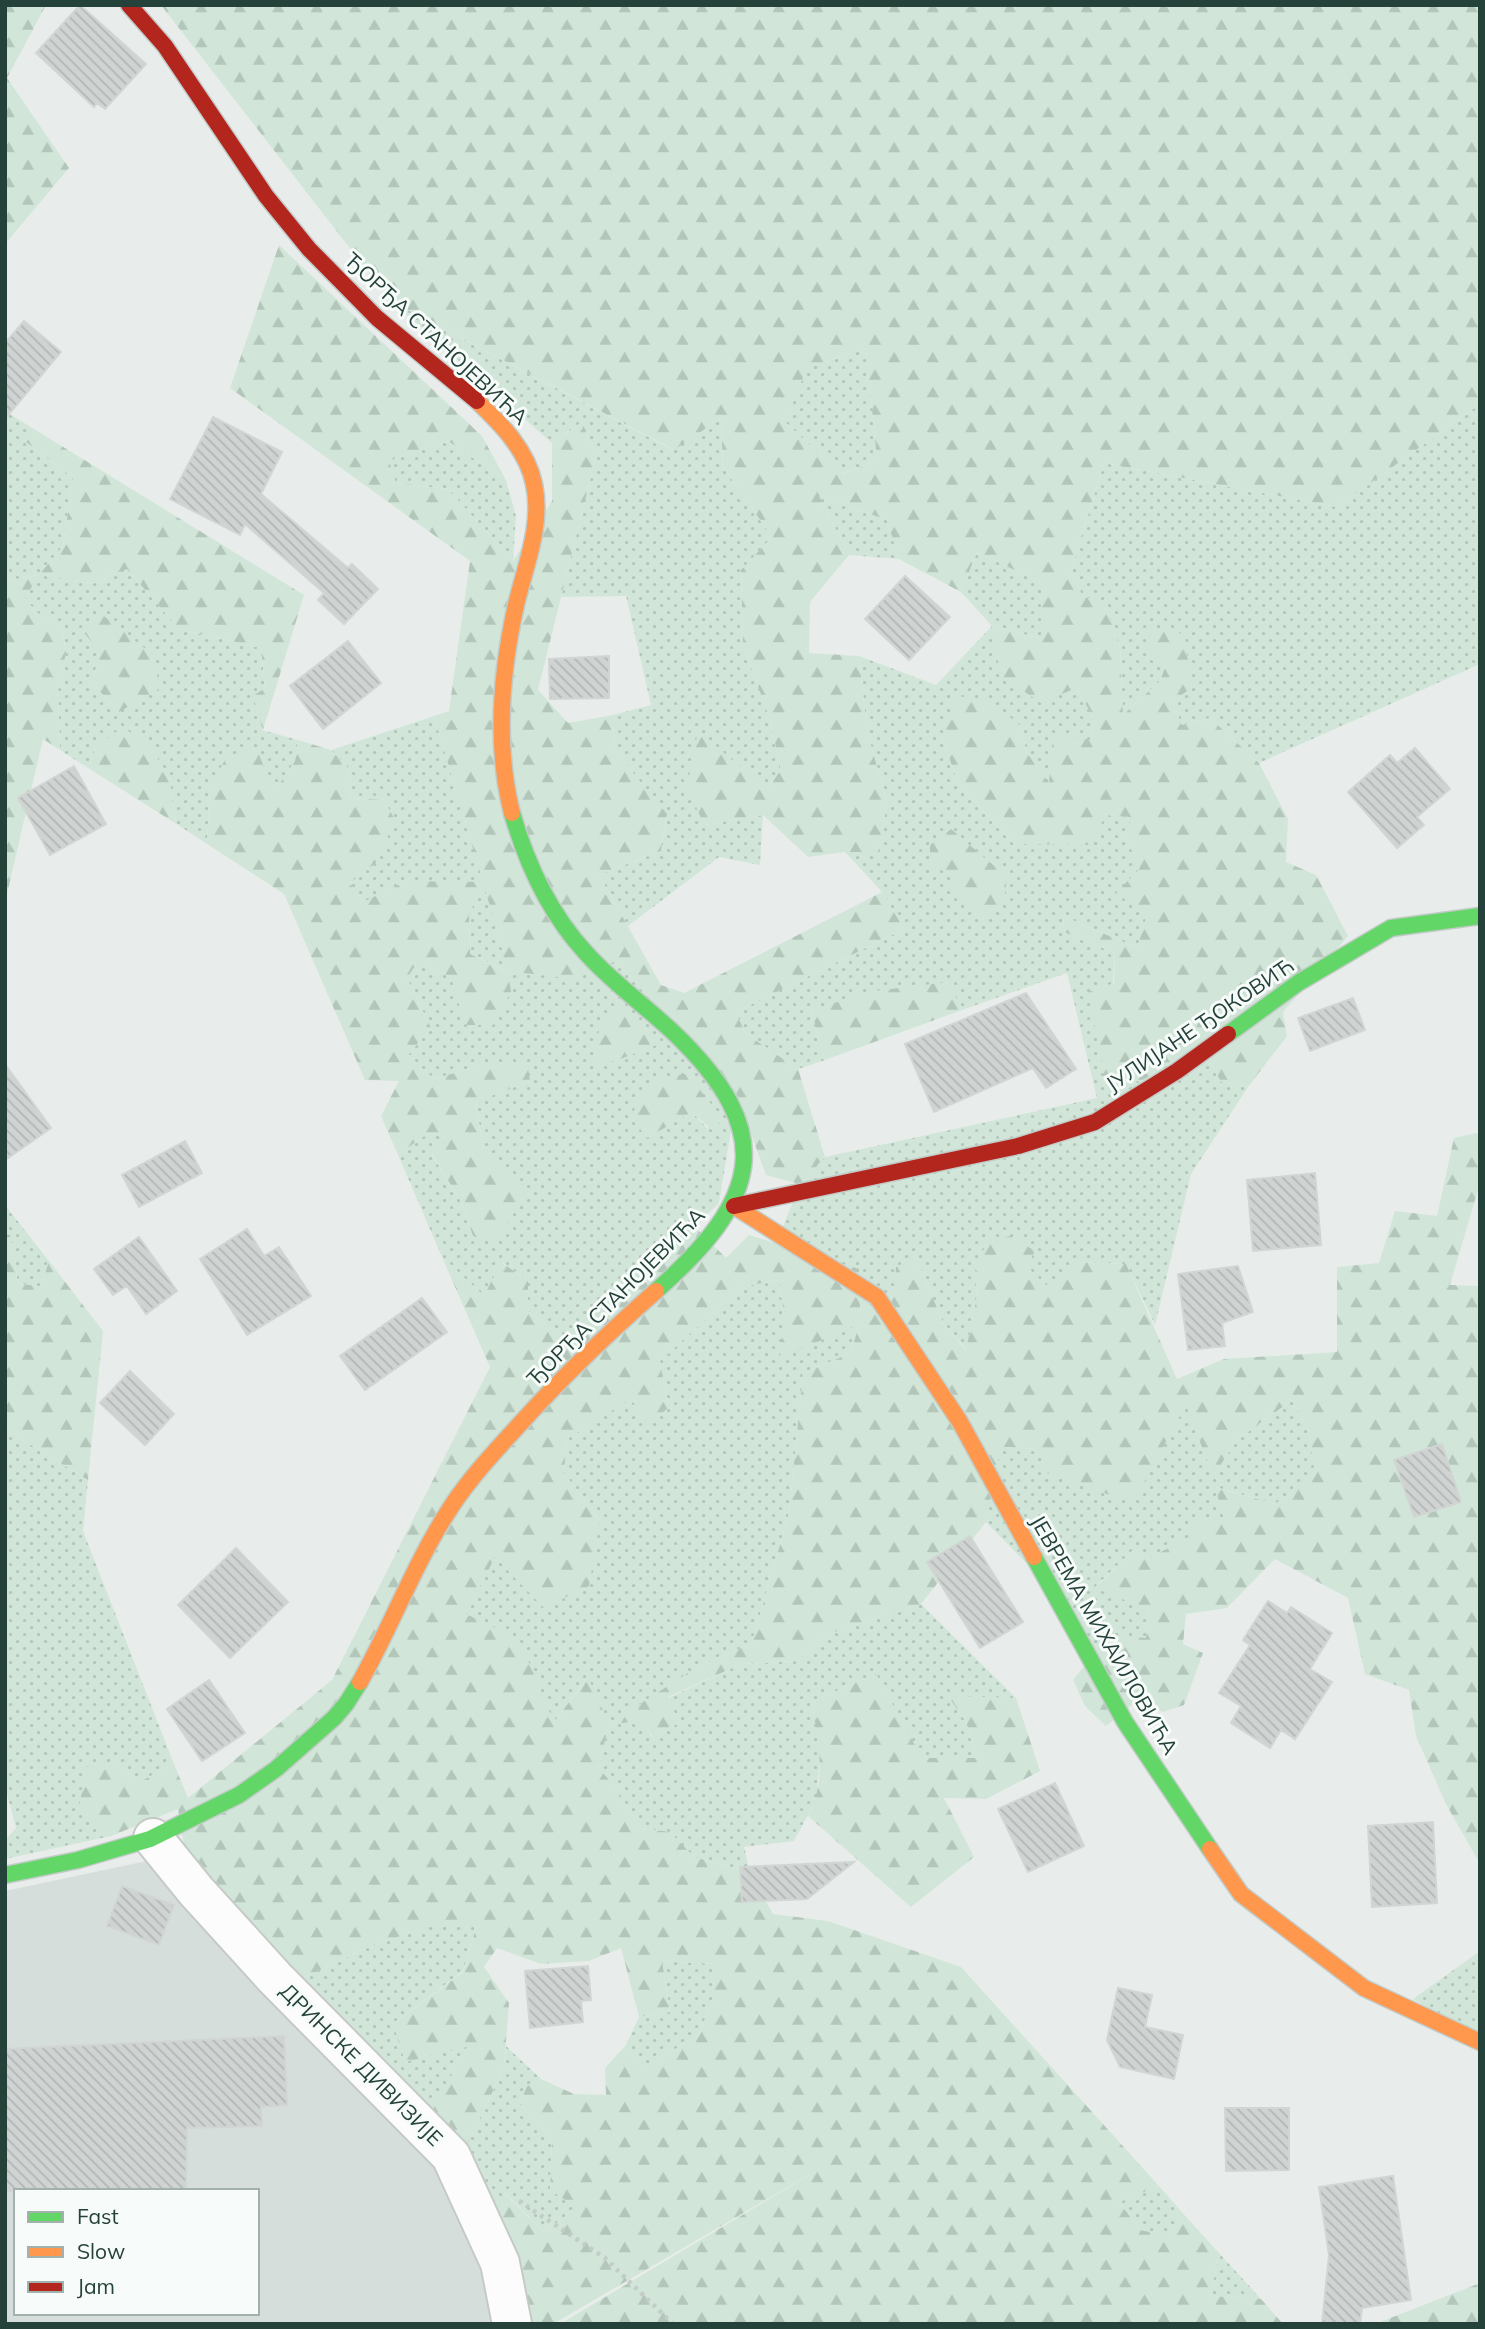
<svg xmlns="http://www.w3.org/2000/svg" width="1485" height="2329" viewBox="0 0 1485 2329" font-family="Mulish,sans-serif">
  <style>
    .built { fill: #d6dedb; fill-rule: evenodd }
    .grass { fill: url(#grass-dots); fill-rule: evenodd }
    .forest { fill: url(#forest-firs); fill-rule: evenodd }
    .building { fill: url(#building-back-hatch); stroke: #d1d6d4; stroke-width: 2 }
    .lines { fill: none; stroke-linecap: round; stroke-linejoin: round }
    .street-casing { stroke: #c5cac8; stroke-width: 42 }
    .fast-casing { stroke: #c3cbc8; stroke-width: 19 }
    .slow-casing { stroke: #c3cbc8; stroke-width: 19 }
    .jam-casing { stroke: #c3cbc8; stroke-width: 19 }
    .path { stroke: #c3ccca; stroke-width: 4.5; stroke-dasharray: 3.5 5; stroke-linecap: butt }
    .street { stroke: #fcfcfc; stroke-width: 38 }
    .fast { stroke: #63d668; stroke-width: 16 }
    .slow { stroke: #ff974d; stroke-width: 16 }
    .jam { stroke: #b3261e; stroke-width: 16 }
    .labels { text-anchor: middle; stroke-width: 6; stroke-linejoin: round; paint-order: stroke }
    .street-label { font-size: 21px; fill: #24423a; stroke: #f7fbf9 }
  </style>
  <defs>
    <pattern id="grass-dots" width="8" height="8" patternUnits="userSpaceOnUse" patternTransform="scale(1.75)"><rect width="8" height="8" fill="#d1e6d8"/><path d="M2 2h.1M6 6h.1" fill="none" stroke="#b3c6ba" stroke-width="1.8" stroke-linecap="round"/></pattern>
    <pattern id="forest-firs" width="22" height="20" patternUnits="userSpaceOnUse" patternTransform="scale(1.75)"><rect width="22" height="20" fill="#d1e6d8"/><path d="M5 1l3.5 6h-7zM16 11l3.5 6h-7z" fill="#b3c6ba"/></pattern>
    <pattern id="building-back-hatch" width="6" height="6" patternUnits="userSpaceOnUse" patternTransform="scale(1.75)"><rect width="6" height="6" fill="#cfd4d2"/><path d="M-1 5l2 2M0 0l6 6M5-1l2 2" fill="none" stroke="#b2b7b5"/></pattern>
  </defs>
  <rect width="100%" height="100%" fill="#e8edeb"/>
  <path class="built" d="M156,1859L444,2169L503,2324H5V1891ZM16,2191H257V2313H16Z"/>
  <path class="grass" d="M391,301L673,450L721,418L723,467L772,537L741,571L743,644L770,720L781,770L767,789L704,825L763,815L760,865L719,857L628,926L599,875L661,851L667,815L615,751L613,715L651,705L626,596L561,597L596,456L582,422L552,443Z
    M866,349L877,460L841,474L785,422L806,368Z
    M1480,404V664L1259,763L1210,718L1182,725L1172,702L1166,664L1160,681L1123,715L1120,649L1106,606L1082,595L1071,571L1104,463L1337,507Z
    M5,411L34,429L27,443L73,478L63,546L40,574L91,584L127,569L179,629L261,648L265,688L262,730L298,740L295,761L274,793L210,787L207,844L175,823L169,776L96,747L88,768L60,750L58,691L66,653L62,627L36,612L25,598L38,575L5,581ZM99,651L119,712L93,684Z
    M448,441L506,480L516,516L513,561L448,489L395,483L389,461Z
    M819,496L887,520L899,559L849,555Z
    M977,552L1041,583L1042,639L993,626L1076,688L1094,718L1092,740L1049,784L1027,753L1020,725L942,738L959,785L1014,844L1106,815L1131,817L1127,841L1141,868L1147,915L1137,948L1063,916L1064,932L1115,953L1106,1083L1141,1081L1201,1045L1221,1082L1248,1087L1191,1174L1155,1325L1126,1264L1080,1262L1046,1286L1027,1267L975,1264L977,1296L967,1350L944,1325L916,1257L894,1296L859,1311L778,1239L800,1184L825,1157L1097,1098L1067,973L962,1010L948,982L811,1010L825,1060L798,1069L745,1033L736,1012L904,929L882,892L845,852L878,851L887,802L867,731L859,656L936,685L992,626L961,592Z
    M434,716L499,934L507,971L616,961L737,1095L719,1203L668,1254L629,1270L598,1307L562,1337L528,1311V1281L502,1262L484,1296L442,1257L398,1155L428,1133L451,1138L432,1155L462,1203L473,1236L483,1150L476,1101L530,1081L478,1066L434,1079L408,1055L431,1028L407,978L417,963L451,977L507,971L470,954L469,915L407,881L363,903L350,883L377,862L384,800L352,798L347,766L331,750ZM687,1074L709,1130L692,1112L647,1138Z
    M5,1205L49,1261L41,1287L18,1283L10,1235L5,1234Z
    M779,1280L784,1314L859,1323L851,1353L803,1373L789,1513L752,1643L694,1669L643,1720L652,1737L679,1723L668,1698L741,1664L797,1661L828,1634L921,1604L1016,1698L949,1697L966,1722L978,1758H921L876,1674L811,1702L821,1749L816,1800L794,1841L744,1847L750,1872L694,1857L670,1832L640,1828L615,1787L598,1767L609,1725L587,1678L554,1722L466,1614L496,1554L510,1573L600,1521L564,1473L567,1439L631,1398L648,1424L668,1408L660,1361L741,1287Z
    M1292,1400L1309,1433L1316,1476L1275,1504L1216,1487L1225,1522L1189,1538L1151,1557L1132,1551L1095,1587L1149,1610L1146,1639L1110,1635L1096,1653L1068,1606L986,1522L1000,1447L1039,1449L1187,1404L1213,1475L1238,1439Z
    M5,1429L88,1480L83,1531L174,1764L141,1781L109,1762L111,1836L5,1859V1840L16,1828L5,1786Z
    M428,1926H476L463,1971L393,2024L468,2046L430,2115L295,1982L362,1950Z
    M1480,1951V2039L1413,1999Z
    M662,1961L714,1964V1997L698,2036L642,2068L625,2047L639,2017L670,2012Z
    M506,2046L541,2079L527,2086L520,2103L552,2140L550,2190L578,2208L544,2232L505,2193L492,2215L463,2153L504,2068Z
    M1159,2186L1180,2210L1170,2237L1140,2230L1119,2202Z
    M1218,2252L1261,2299L1211,2296Z"/>
  <path class="forest" d="M5,5H46L7,78L69,168L5,244Z
    M161,5H1480V404L1337,507L1104,463L1071,571L1082,595L1106,605L1120,649L1123,715L1160,681L1166,665L1151,660L1147,634L1166,625L1185,636L1191,688L1172,702L1182,725L1210,718L1259,763L1288,819L1286,862L1316,875L1348,936L1283,1012L1287,1036L1248,1087L1221,1082L1201,1045L1141,1081L1106,1084L1088,992L1114,983L1115,953L1064,932L1063,916L1137,948L1147,915L1116,893L1140,868L1127,841L1130,817L1106,815L1089,845L1014,844L959,785L942,738L955,696L987,699L1020,725L1027,753L1049,783L1053,734L1092,740L1094,718L1076,688L1041,703L1000,675L993,626L1041,639V583L977,552L961,592L899,559L887,520L819,496L849,555L810,602L809,653L859,656L867,731L887,802L878,852H845L808,857L763,815L704,825L687,786L698,731L767,789L781,770L770,720L743,644L741,570L772,537L723,467L721,418L674,450L391,301ZM866,349L877,460L842,474L785,422L807,368Z
    M279,245L482,436L506,480L448,441L389,461L396,483L448,489L513,561L552,501V443L582,422L596,456L538,690L568,723L613,715L615,751L667,814L661,851L599,875L661,985L684,993L882,892L904,929L736,1012L745,1033L798,1069L825,1157L800,1184L766,1175L737,1095L616,961L574,979L508,971L511,992L493,1025H465L451,977L417,963L407,978L431,1028L408,1055L434,1079L478,1066L527,1063L530,1081L476,1102L483,1150L528,1189L496,1243L473,1236L462,1203L432,1154L450,1138L428,1133L398,1155L381,1116L399,1081L365,1080L284,894L207,844L210,787L226,758L256,747L274,792L295,761L298,740L331,750L347,766L352,798L384,800L395,820L377,862L350,883L363,902L407,881L483,882L434,716L449,711L470,561L230,388ZM483,884L499,934L506,971L470,954L469,915Z
    M34,429L304,595L263,730L253,696L265,688L261,648L179,629L127,569L91,584L39,575L25,598L36,612L62,627L66,653L58,691L60,750L43,739L7,894L5,581L39,575L63,546L73,478L26,442Z
    M100,613L152,654L161,688L119,712L93,684L99,651L82,630Z
    M121,728L145,739L169,776L175,823L88,768L96,747Z
    M951,829L1007,877L1004,902L979,919L955,897L949,873L930,866V845Z
    M949,982L962,1010L825,1060L811,1010L874,991Z
    M615,1005L662,1043L615,1061L594,1064V1040Z
    M687,1074L712,1105L725,1142L692,1112L647,1138L631,1117L640,1098L663,1077Z
    M1477,1133L1480,1136V1183L1450,1285L1480,1286V1864L1446,1804L1416,1736L1409,1690L1365,1674L1348,1598L1275,1559L1227,1608L1186,1614L1183,1644L1203,1653L1184,1705L1163,1712L1137,1701L1106,1726L1085,1706L1073,1680L1110,1635L1146,1638L1149,1610L1095,1588L1132,1551L1151,1557L1188,1538L1197,1519L1225,1522L1215,1487L1275,1504L1315,1476L1309,1433L1292,1400L1238,1439L1213,1476L1186,1405L1133,1503L1047,1473L1039,1449L1001,1447L986,1522L921,1604L828,1634L797,1661L741,1664L668,1697L679,1723L653,1737L642,1720L609,1725L598,1767L615,1787L640,1828L670,1832L694,1857L750,1872L773,1914L828,1921L961,1967L1159,2186L1119,2202L1140,2230L1170,2236L1180,2210L1218,2252L1211,2296L1261,2299L1283,2324H560L826,2165L553,2324H508L492,2215L504,2193L544,2232L577,2208L550,2190L552,2140L520,2103L527,2086L541,2079L574,2094L606,2095L605,2068L625,2046L642,2068L698,2036L714,1997V1964L662,1961L670,2012L639,2017L621,1948L589,1961L541,1964L497,1948L484,1967L509,2003L504,2068L463,2153L430,2115L467,2047L405,2062L393,2024L463,1972L476,1927L428,1926L362,1950L295,1982L186,1856L178,1809L111,1836L79,1809L86,1767L109,1762L141,1781L174,1764L188,1798L332,1680L490,1367L442,1257L484,1296L501,1262L528,1281V1311L562,1337L598,1307L629,1270L668,1254L695,1227L726,1258L749,1235L859,1269L860,1311L894,1296L896,1267L916,1257L944,1325L966,1350L977,1296L975,1264L988,1242L1010,1236L1035,1251L1027,1267L1046,1285L1079,1262L1126,1264L1177,1379L1224,1359L1337,1352V1267L1379,1263L1395,1211L1437,1216L1454,1138ZM779,1280L784,1314L780,1358L859,1324L851,1353L803,1373L789,1513L752,1643L694,1669L609,1724L588,1677L554,1722L519,1639L466,1614L496,1555L510,1573L544,1608L589,1586L600,1521L564,1473L567,1439L631,1399L648,1425L668,1408L660,1361L741,1287Z
    M5,1234L10,1235L18,1283L41,1287L49,1261L103,1331L88,1480L5,1429Z
    M876,1674L922,1758H978L966,1722L948,1696L1016,1698L1040,1771L986,1799L944,1798L974,1857L911,1907L808,1816C827,1780 819,1740 811,1702Z
    M1480,2283V2324H1375Z"/>
  <path class="building" d="M80,5L146,64L105,109L97,103L94,107L36,53Z
    M24,321L61,352L5,419V343Z
    M213,417L282,452L261,494L348,568L352,564L378,589L344,624L318,600L324,593L245,524L240,535L170,499Z
    M905,576L950,617L909,660L865,619Z
    M348,641L381,683L323,729L290,686Z
    M609,656V698L550,699L549,659Z
    M1415,748L1450,789L1417,817L1424,825L1397,848L1348,792L1390,755L1397,763Z
    M74,766L106,824L50,855L18,798Z
    M1026,993L1076,1069L1046,1088L1033,1068L934,1112L905,1044Z
    M1353,998L1365,1030L1310,1051L1298,1018Z
    M5,1064L51,1128L5,1160Z
    M185,1141L202,1173L139,1207L122,1175Z
    M1315,1173L1321,1245L1253,1251L1247,1180Z
    M247,1229L264,1256L279,1247L311,1296L247,1335L200,1259Z
    M139,1237L177,1291L146,1314L127,1286L113,1295L94,1269Z
    M1238,1266L1253,1312L1222,1323L1225,1346L1188,1350L1178,1274Z
    M422,1298L447,1332L365,1390L340,1356Z
    M130,1371L174,1414L145,1445L100,1403Z
    M1442,1444L1461,1502L1414,1517L1394,1460Z
    M970,1536L1023,1622L980,1648L927,1562Z
    M236,1548L288,1602L230,1658L178,1605Z
    M1268,1601L1287,1613L1291,1607L1332,1633L1310,1669L1332,1682L1295,1739L1281,1730L1270,1748L1231,1723L1241,1706L1219,1693L1250,1645L1243,1640Z
    M209,1680L245,1733L202,1761L167,1709Z
    M1055,1783L1084,1846L1028,1872L998,1809Z
    M1433,1822L1437,1903L1372,1907L1368,1826Z
    M854,1862L807,1899L742,1902L740,1867Z
    M122,1886L174,1905L159,1945L107,1926Z
    M588,1966L591,2000L581,2001L583,2022L530,2028L525,1971Z
    M1118,1988L1152,1995L1145,2027L1183,2035L1174,2079L1120,2067L1107,2040Z
    M284,2036L287,2105L261,2107L262,2126L187,2128L186,2191H5V2049Z
    M1225,2108H1289V2170L1226,2171Z
    M1393,2176L1411,2300L1362,2308L1360,2324H1322L1329,2255L1319,2187Z"/>
  <g class="lines">
    <g class="street-casing">
      <path id="street" d="M153,1838L196,1891L275,1978L451,2156L500,2263L512,2324"/>
    </g>
    <g class="fast-casing">
      <path id="fast" d="M512,813C527,865 549,913 586,953C612,982 644,1005 673,1032C780,1134 759,1200 656,1291
        M1228,1034L1298,983L1391,928L1480,916
        M1034,1557L1125,1722L1210,1849
        M5,1875L78,1860L150,1839L239,1795L276,1769L334,1718L346,1704L360,1682"/>
    </g>
    <g class="slow-casing">
      <path id="slow" d="M477,401C501,424 527,450 534,484C543,525 525,566 516,605C501,672 495,746 512,813
        M734,1206L877,1297L960,1422L1034,1557
        M360,1682C392,1625 415,1562 451,1507C470,1478 495,1451 519,1425C563,1376 606,1335 656,1291
        M1210,1849L1241,1894L1364,1988L1480,2042"/>
    </g>
    <g class="jam-casing">
      <path id="jam" d="M129,5L165,46L266,196L309,249L377,318L477,401
        M734,1206L1018,1146L1095,1122L1177,1071L1228,1034"/>
    </g>
    <path class="path" d="M519,2201L605,2258L673,2324"/>
    <use href="#street" class="street"/>
    <use href="#fast" class="fast"/>
    <use href="#slow" class="slow"/>
    <use href="#jam" class="jam"/>
  </g>
  <g class="labels">
    <g class="street-label">
      <text transform="translate(436 339) rotate(43)" y="7">ЂОРЂА СТАНОЈЕВИЋА</text>
      <text transform="translate(1200 1025) rotate(-34)" y="7">ЈУЛИЈАНЕ ЂОКОВИЋ</text>
      <text transform="translate(616 1297) rotate(-45)" y="7">ЂОРЂА СТАНОЈЕВИЋА</text>
      <text transform="translate(1104 1635) rotate(60)" y="7">ЈЕВРЕМА МИХАИЛОВИЋА</text>
      <text transform="translate(361 2065) rotate(45)" y="7">ДРИНСКЕ ДИВИЗИЈЕ</text>
    </g>
  </g>
  <rect width="1485" height="2329" fill="none" stroke="#24423a" stroke-width="14"/>
  <rect x="14" y="2189" width="245" height="126" fill="#f7fbf9" stroke="#a3b1ad" stroke-width="2"/>
  <rect x="28" y="2212" width="35" height="10" fill="#63d668" stroke="#a3b1ad" stroke-width="2"/>
  <text x="77" y="2224" font-size="21" fill="#24423a">Fast</text>
  <rect x="28" y="2247" width="35" height="10" fill="#ff974d" stroke="#a3b1ad" stroke-width="2"/>
  <text x="77" y="2259" font-size="21" fill="#24423a">Slow</text>
  <rect x="28" y="2282" width="35" height="10" fill="#b3261e" stroke="#a3b1ad" stroke-width="2"/>
  <text x="77" y="2294" font-size="21" fill="#24423a">Jam</text>
</svg>
